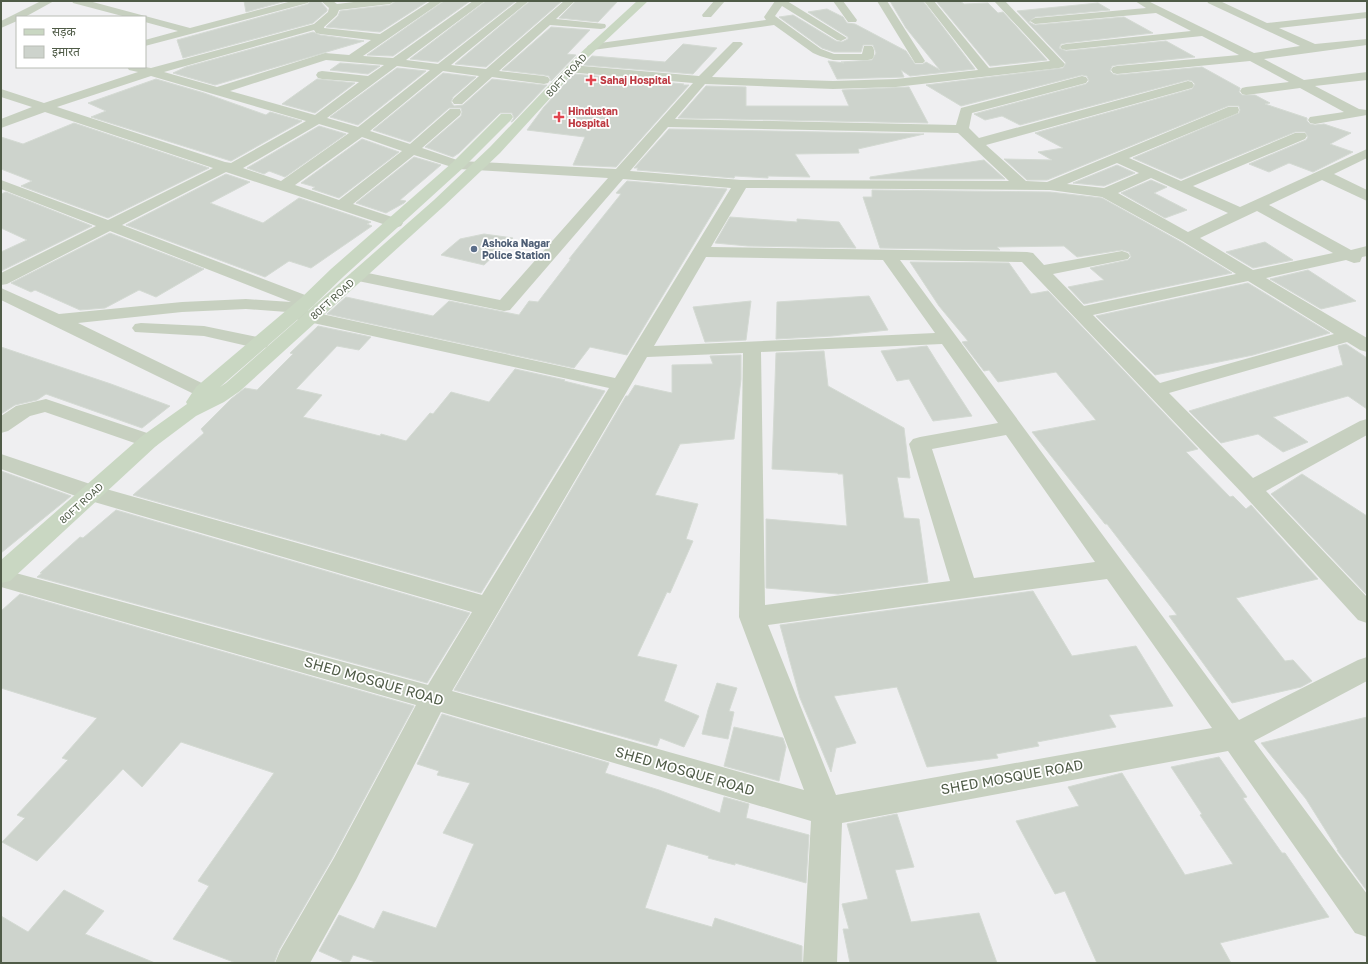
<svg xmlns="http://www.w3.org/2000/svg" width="1368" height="964" viewBox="0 0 1368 964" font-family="'Golos Text','Noto Sans Devanagari',sans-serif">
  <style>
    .building { fill: #cdd3cc; stroke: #d4dad3 }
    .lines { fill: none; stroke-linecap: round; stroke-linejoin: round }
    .street { fill: #c7d0c0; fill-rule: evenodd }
    .secondary { fill: #c9d7c2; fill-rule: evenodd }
    .health-dot { fill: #e0444e; stroke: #fff; stroke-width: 1.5 }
    .service-dot { fill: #5c6f8a; stroke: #fff; stroke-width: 1.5 }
    .labels { text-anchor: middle; stroke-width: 3.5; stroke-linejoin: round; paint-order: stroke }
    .far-street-label { font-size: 10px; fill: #4f5b47; stroke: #fff }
    .far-health-label { font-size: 10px; font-weight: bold; fill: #be3a42; stroke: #fff; text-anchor: start }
    .far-service-label { font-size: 10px; font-weight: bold; fill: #4e5e75; stroke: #fff; text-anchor: start }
    .near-street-label { font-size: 14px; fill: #4f5b47; stroke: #fff }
  </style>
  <rect width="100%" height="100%" fill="#efeff1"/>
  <path class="building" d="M244,1H286L246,12Z
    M310,1H320L327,9V11L313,23L183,58L177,40L308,4Z
    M396,1H428L380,32L326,27L338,16L340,11L390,5Z
    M444,1H470L393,56L367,55Z
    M486,1H516L438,62L410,59Z
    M530,1H562L486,67L455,64Z
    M576,1H618L598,22L559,18Z
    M890,1H923L975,69L910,76L901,70L904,77L837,79L828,61L844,63L841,62L872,60L876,53L873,45H863L861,52H834L822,48L779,17L793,15L836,41L842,42L848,39V37L808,12L827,9L843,17L847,23L855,24L906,51L915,64H923L926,62L940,70L906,28Z
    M936,1H960L964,4L988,3L998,13L1003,12L1047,60L990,66Z
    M1098,3L1110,10L1035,17L1029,22L1035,25L1124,17L1153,33L1066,43L1061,44L1059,48L1066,51L1166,41L1195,57L1117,65L1112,66L1110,71L1113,74L1117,75L1202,67L1240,88L1239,92L1242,95H1255L1270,103L1265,104L1307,118V121L1310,124L1315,125L1324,124L1351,133L1330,144L1353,152L1313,172L1289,163L1269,172L1249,164L1306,140L1308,137L1305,132H1295L1181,179L1133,158L1239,113L1240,110L1239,106H1228L1047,180H1027L1004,159L1052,160L1038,152L1063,148L1035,133L1192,89L1195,84L1192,81L1188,80L1020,125L1002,116L985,120L974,114L1086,84L1089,81L1087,76L1082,75L961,106L926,85L1063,68L1066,63L1017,11Z
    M551,27L590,30L567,54L576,55L551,81L549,76L544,75L502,70Z
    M313,32L320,35L364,41L215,85L173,73L186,67Z
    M683,44L717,48L693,74L583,65L592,56L665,62Z
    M340,63L380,66L368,74L330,70Z
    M397,68L426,71L358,125L330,117Z
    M443,73L476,77L453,97L451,102L454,106L463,105L492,79L544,85H547L513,121L511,122L514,118L512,113H500L459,153L453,157L425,147L461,116L462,112L461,108H449L410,142L373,130Z
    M574,74L684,84L683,85H689L616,167L573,165L585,137L527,130L544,107Z
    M156,79L204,93L266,115L270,112L302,121L231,161L91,117L106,111L88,103Z
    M317,79L355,83L315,113L282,104Z
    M706,86L746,87V106H849L842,90L909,87L928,123L678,118Z
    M74,123L209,168L108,218L21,186L32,181L1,169V137L23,144Z
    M319,126L346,134L285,177L269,171L264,174L247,168Z
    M669,129L924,134L858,149L859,153L795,154L810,177L768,176V178L735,176L734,178L637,170L638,168H634Z
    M362,139L399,152L339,198L312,189L315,187L301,183Z
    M414,157L441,165L400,200L406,201L404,203L386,213L356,203Z
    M984,160L1005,179H870V177Z
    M1117,165L1135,173L1104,186L1073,183Z
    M226,174L250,182L210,203L263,223L299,198L371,222L367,224L372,226L311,268L289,261L265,277L126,225Z
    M1151,180L1167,187L1154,193L1187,210L1165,218L1121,193Z
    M627,181L727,189L627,355L590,347L574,368L327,314L346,297L433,316L449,301L519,315L529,301L538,302L571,259H569L621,194L616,193Z
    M872,190L1050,192L1102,198L1181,242L1232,273L1084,304L1068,287L1104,280L1090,268L1128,260L1131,257L1129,252L1122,250L1077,257L1064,246L997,247L1000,250L880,248L863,197H872Z
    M6,192L92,226L1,271V252L27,240L1,228V194Z
    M730,217L797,222V219L839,222L856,248L748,246L715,243Z
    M110,233L204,269L156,297L139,290L105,308L80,310L35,290L31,292L11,283Z
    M484,234L513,238L484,265L441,255L460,239Z
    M1265,242L1293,260L1253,268L1226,252Z
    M910,262L1009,263L1031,294L1048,291L1198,449L1186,452L1230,497L1233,496L1246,509L1251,505L1318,579L1236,598L1285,661L1293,660L1312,681L1301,687L1232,703L1169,616L1177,615L1107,524H1105L1032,432L1096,420L1056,372L998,382L989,370L984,371L962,342L968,341L939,306Z
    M1308,270L1356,301L1321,309L1270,279Z
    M1248,283L1330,333L1253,355L1155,375L1096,316Z
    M869,296L888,330L832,336L776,339L777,302Z
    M751,301L746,340L705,342L693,307Z
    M318,326L371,337L359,350L337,346L296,389L322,395L303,417L380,436L381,434L406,441L430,413L433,414L451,392L489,402L515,369L565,380L564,381L605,391L481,593L133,495L204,433L201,429L231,399L245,388L257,390L293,354L290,353Z
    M1346,344L1367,358V409L1348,396L1273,417L1308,442L1283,452L1258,434L1221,443L1189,411L1343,365L1338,346Z
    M927,346L937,362L972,416L933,421L909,379L897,381L881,351Z
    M1,347L111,384L170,406L142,428L46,394L37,400L15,405L1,414Z
    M824,351L828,386L904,428L910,478L897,477L904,518L919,519L928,582L838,594L766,588V519L847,526L843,474H838V473L772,469L776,353Z
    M741,355V379L734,439L680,444L655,495L698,504L686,539L693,541L670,593L667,592L637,656L677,665L664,701L699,716L684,747L660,738L657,746L454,690L626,396H628L635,385L672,393V365L713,364L710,356Z
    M1,471L71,496L1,553Z
    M1302,474L1367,516V595L1271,494Z
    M116,510L470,613L427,683L37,577L42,573H40L80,537L83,538Z
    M1033,591L1072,656L1136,646L1173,706L1109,715L1116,727L1037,742L1039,746L996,754L998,758L927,767L897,687L834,696L856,743L836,748L831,772L800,698L780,625Z
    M20,594L414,706L333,857L279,950L274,963H236L173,939L209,886L198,881L274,773L181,742L142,787L123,769L37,861L2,842L25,818L17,815L68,760L62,758L97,718L1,688V611Z
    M717,683L737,688L729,711L734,712L728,739L702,734L708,710Z
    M442,714L609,763L605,773L659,790L720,813L724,797L749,804L746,818L809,835L806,883L735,863V865L708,858L709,856L667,844L645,908L712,927L715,918L802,946V963H379L353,955L349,963H346L319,951L339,915L374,929L383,911L436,928L474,844L443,833L470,783L437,775L439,771L417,764Z
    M1367,717V891L1337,850H1338L1306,799L1261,743Z
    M734,727L783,738L786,747L779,781L724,766Z
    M1219,757L1247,797L1243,798L1282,853H1285L1329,917L1220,943L1231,963H1097L1065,891L1055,894L1016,821L1079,806L1068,787L1122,773L1185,875L1233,864L1200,815L1202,814L1171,767Z
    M897,814L914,867L895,870L911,922L979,913L997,963H850L843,929H849L842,904L868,899L847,824Z
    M64,890L104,911L85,934L155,963H1V916L28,932Z"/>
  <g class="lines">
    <path class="street" d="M41,1H54L25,17H17V21L1,28V21Z
      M72,1H89L190,28L292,1H309L308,3L145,46V40L178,31L145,22V17H126L73,3Z
      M321,1H333L337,4L362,1H395L390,4L339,10L337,15L324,27V28L380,34L431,1H443L363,56L393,58L473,1H485L406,60L438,64L518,1H529L451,65L486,69L564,1H575L556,19L605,24L606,26L605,28L601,29L550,25L499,71L544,76L548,77L550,80L548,83L544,84L492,77L462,104H454L452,101L454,98L479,76L443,71L370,131L410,144L450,109H460L461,112L460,115L422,148L460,161L616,169L693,83L567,72L565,69L567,66L571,65L699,76L733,42H741L743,44L712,77L833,81L896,79L978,70L924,1H934L989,68L1050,61L994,1H1005L1065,64L1063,67L1059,68L896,87L833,89L705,84L675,119L956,125L961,108L1082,76L1086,77L1088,80L1086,83L972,113L969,128L979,138L1188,81L1192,82L1194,85L1192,88L986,145L1026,181L1047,182L1228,107H1238L1239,110L1238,113L1129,158L1181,181L1295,133H1305L1307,136L1305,139L1193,186L1240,207L1367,149V158L1334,174L1367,190V201L1322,180L1269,205L1351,250L1367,246V256L1362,257L1360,262L1354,263L1346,260L1266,278L1367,338V352L1360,350L1347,342L1169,393L1253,478L1360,421L1367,419V435L1266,491L1367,597V623L1358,620L1243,494L1022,262L900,260L1239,720L1358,660L1367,657V681L1254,741L1367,894V937L1355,933L1228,751L842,823L837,963H803L811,821L441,712L356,880L310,963H275L280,951L334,858L416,705L1,587V569L428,685L472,612L84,499L1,469V454L99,487L482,595L609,388L295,319L289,318L286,314L287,312L246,309L182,312L78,323L210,387L213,391L210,395L203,397L196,395L1,300V288L59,314L182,302L246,299L291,302L110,231L7,284L1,285V273L96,226L1,189V180L108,220L213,168L45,112L1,128V119L32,107L1,97V89L44,103L138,72L129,70L127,67H145L151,68L314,24L328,12L329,8ZM314,30L316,33L320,34L371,40L349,55L325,53L217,87L164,72ZM326,60L384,65L368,76L322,71L318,72L316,75L318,78L322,79L359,82L315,115L230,91ZM397,66L430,70L358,127L327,118ZM151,76L306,121L231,163L225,162L57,107ZM319,124L349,133L281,181L243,168ZM668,127L958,133L1009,181L741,180L630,171ZM362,137L402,151L339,200L295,185ZM414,155L458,169L608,178L500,300L358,271L352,272L350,276L352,280L358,281L504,311L510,310L623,179L731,188L615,378L308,311L309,307L313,306L316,302L313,298L122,225L226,172L395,228L401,226L403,223L401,220L353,204ZM1117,163L1139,173L1104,188L1067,184ZM1151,178L1228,213L1188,232L1118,193ZM746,188L1050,190L1102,197L1182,241L1236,274L1084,306L1053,274L1128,259L1130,256L1128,253L1122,251L1044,265L1033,253L1027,252L711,247ZM1257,211L1333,253L1253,270L1200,238ZM706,257L883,260L935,333L654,346ZM1248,281L1334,334L1160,383L1093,315ZM942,344L998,423L920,437L913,439L909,444L950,581L765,605L761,352ZM743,353L739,617L804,790L452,691L647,357ZM1006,435L1095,562L974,578L932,449ZM1107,579L1212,728L836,795L768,625Z
      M714,1H725L711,17H703L702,15Z
      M775,1H787L847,38L841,41L837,40L782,6L775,16L821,49L834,54H862L864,46H872C875,49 875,56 872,59L868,60H833L820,56L813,53L774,25L593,50L589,49L587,47L589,45L593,44L766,20L764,17Z
      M833,1H843L857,20L856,22H848Z
      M877,1H887L925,61L923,63H915Z
      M1135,1H1148L1254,53L1300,46L1208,3L1207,1H1220L1267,23L1367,12V18L1279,28L1315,44L1367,39V45L1264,59L1304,80L1367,72V80L1315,86L1359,109L1367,110V115L1315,124L1310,123L1308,120L1310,117L1344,112L1300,88L1246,95L1242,94L1240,91L1242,88L1246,87L1289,82L1250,61L1117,74L1113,73L1111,70L1113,67L1117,66L1239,55L1202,36L1066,50L1062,49L1060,47L1062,45L1066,44L1191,31L1156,13L1035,24L1030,21L1035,18L1146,8Z
      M141,323L204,326L267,339L269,343L267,347L260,349L204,336L135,332L132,328L135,324Z
      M46,399L156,436L160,441L156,446L149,448L45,412L30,416L8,431L1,433V416L16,406Z"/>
    <path class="secondary" d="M637,1H648L584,61L500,153L444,206L240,391L224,402L196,416L156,446L10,581L1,583V560L142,436L187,404L186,402L196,387L301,298L331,269L453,162L501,114H511L513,117L511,120L463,168L343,277L313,306L220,387L226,383L434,200L490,147L576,57Z"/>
  </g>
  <g class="health-dot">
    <path d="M589 74h4v4h4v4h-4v4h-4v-4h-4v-4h4z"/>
    <path d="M557 111h4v4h4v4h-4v4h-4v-4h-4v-4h4z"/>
  </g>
  <circle class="service-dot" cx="474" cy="249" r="4"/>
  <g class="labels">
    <g class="far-street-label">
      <text transform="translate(566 75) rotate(-47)" y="4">80FT ROAD</text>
      <text transform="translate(332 299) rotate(-42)" y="4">80FT ROAD</text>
      <text transform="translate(81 503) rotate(-42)" y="4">80FT ROAD</text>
    </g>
    <g class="far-health-label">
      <text x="600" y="84">Sahaj Hospital</text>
      <text x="568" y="115">Hindustan<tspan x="568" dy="12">Hospital</tspan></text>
    </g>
    <g class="far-service-label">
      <text x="482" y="247">Ashoka Nagar<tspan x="482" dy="12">Police Station</tspan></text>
    </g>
    <g class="near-street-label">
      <text transform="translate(374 681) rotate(16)" y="5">SHED MOSQUE ROAD</text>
      <text transform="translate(685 771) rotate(16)" y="5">SHED MOSQUE ROAD</text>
      <text transform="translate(1012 777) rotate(-10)" y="5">SHED MOSQUE ROAD</text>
    </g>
  </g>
  <rect width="1368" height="964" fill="none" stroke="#4f5b47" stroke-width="4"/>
  <rect x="16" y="16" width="130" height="52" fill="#ffffff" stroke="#b9bdb5"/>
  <rect x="24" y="29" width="20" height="6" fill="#c9d7c2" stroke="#b9bdb5"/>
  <text x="52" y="36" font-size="12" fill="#4f5b47">सड़क</text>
  <rect x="24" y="46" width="20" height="12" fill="#cdd3cc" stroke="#b9bdb5"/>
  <text x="52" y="56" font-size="12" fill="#4f5b47">इमारत</text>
</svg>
